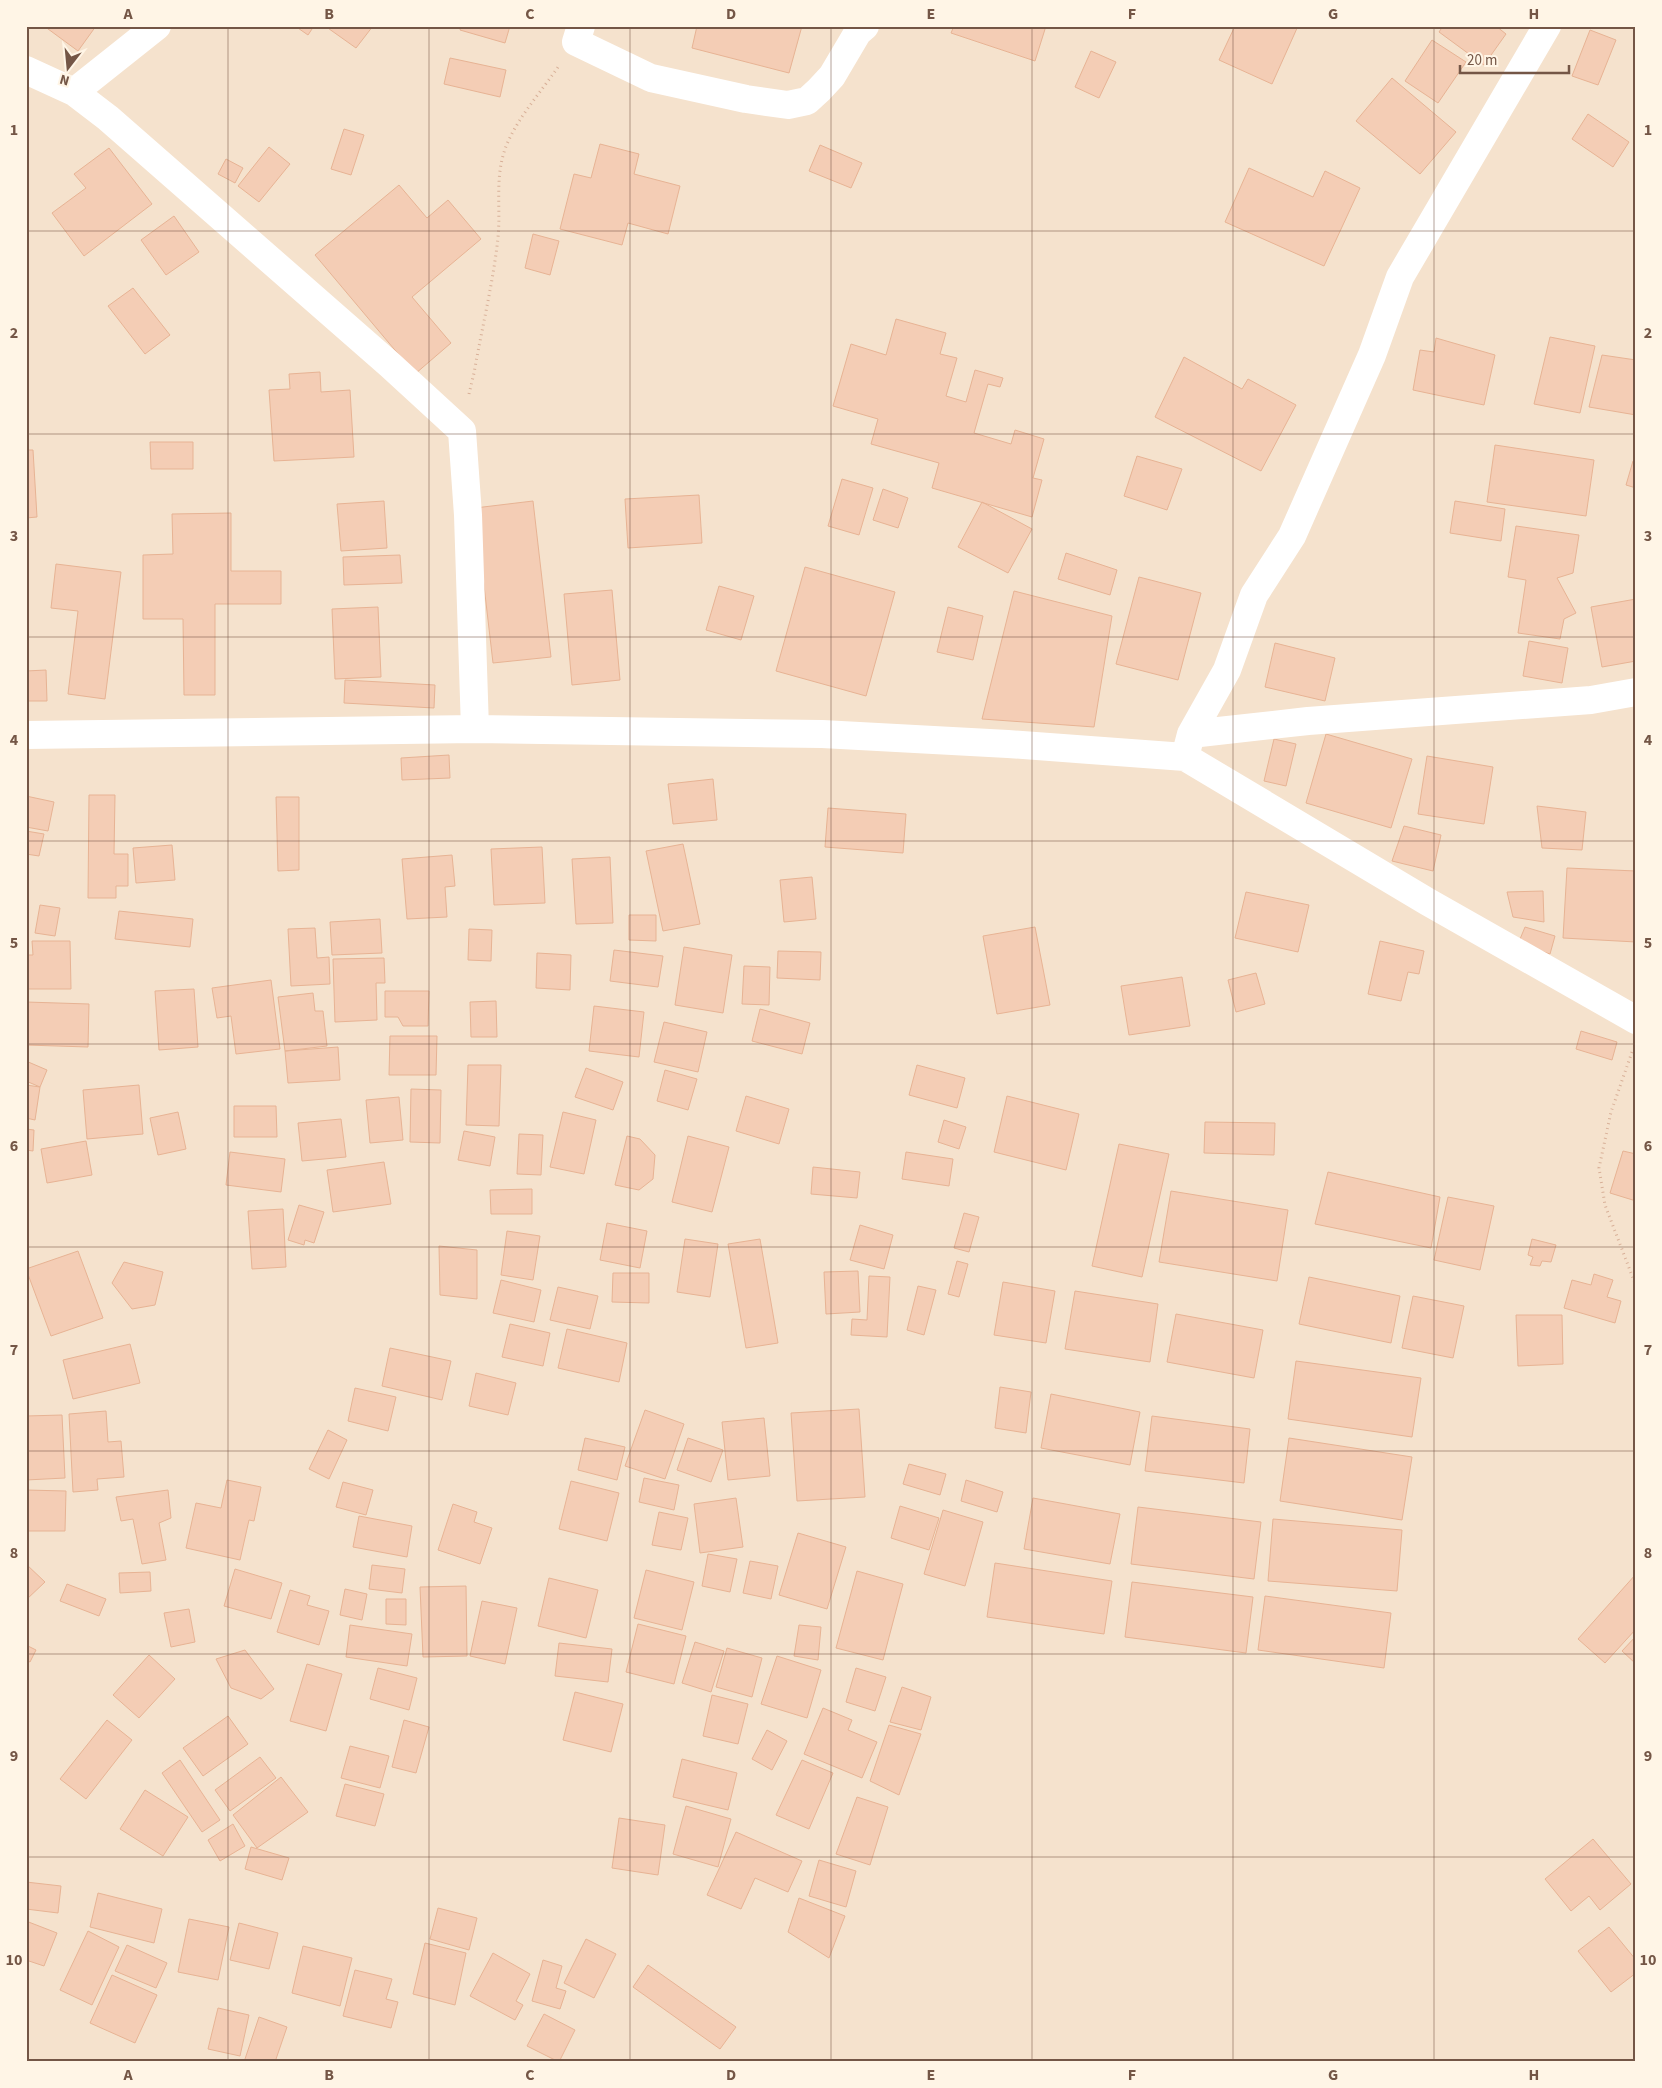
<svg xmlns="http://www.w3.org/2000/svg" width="1662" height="2088" viewBox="0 0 1662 2088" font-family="'Source Sans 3',sans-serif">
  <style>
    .residential { fill: #f5e2cd }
    .building { fill: #f4cdb5; stroke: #e7b394 }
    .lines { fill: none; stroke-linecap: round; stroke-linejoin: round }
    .path { stroke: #d8b098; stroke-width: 3; stroke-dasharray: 1 4; stroke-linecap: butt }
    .minor { stroke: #fff; stroke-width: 28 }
    .grid { fill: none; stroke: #745646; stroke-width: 1; stroke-opacity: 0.55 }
    .neatline { fill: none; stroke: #745646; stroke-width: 2 }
    .grid-label { font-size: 16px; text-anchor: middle; font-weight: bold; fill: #745646 }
  </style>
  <rect width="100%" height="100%" fill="#fdf1de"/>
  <path class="residential" d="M26,26H1636V2062H26Z"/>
  <path class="building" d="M44,26H96L78,51Z
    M295,26H314L308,35Z
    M325,26H373L356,48Z
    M461,26H510L505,43L460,30Z
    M697,26H802L789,73L692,48Z
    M954,26H1046L1035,61L951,33Z
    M1235,26H1298L1272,84L1219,60Z
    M1443,26H1496L1506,34L1484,65L1439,32Z
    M1590,30L1616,40L1598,85L1572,76Z
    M1432,40L1466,62L1438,103L1405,81Z
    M1091,51L1116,62L1099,98L1075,87Z
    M450,58L506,70L500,97L444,84Z
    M1392,78L1456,132L1420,174L1356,121Z
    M1588,114L1629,142L1613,167L1572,139Z
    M344,129L364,135L351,175L331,169Z
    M600,144L639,154L634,174L680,186L668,234L628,223L622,245L560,229L574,174L591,178Z
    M820,145L862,163L851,188L809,171Z
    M269,147L290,164L259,202L238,186Z
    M109,148L152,204L84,256L52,213L86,188L74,174Z
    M226,159L243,168L235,183L218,174Z
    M1249,168L1313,197L1325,171L1360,188L1324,266L1225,222Z
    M399,185L427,218L448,200L481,239L412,297L451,343L415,374L315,255Z
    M174,216L199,252L166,275L141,240Z
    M533,234L559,241L550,275L525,268Z
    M133,288L170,335L145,354L108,306Z
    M896,319L946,333L940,354L957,358L946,396L966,402L975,370L1003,378L1000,387L988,384L974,433L1011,444L1015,430L1044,439L1033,478L1042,480L1032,517L932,488L939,463L871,444L878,419L833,406L851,344L886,355Z
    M1550,337L1595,346L1580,413L1534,404Z
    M1436,338L1495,355L1484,405L1413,390L1420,350L1434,352Z
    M1602,355L1636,360V415L1589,407Z
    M1184,357L1242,389L1248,379L1296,405L1261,471L1155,417Z
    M320,372L321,392L350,390L354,457L274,461L269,390L290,389L289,374Z
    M150,442H193V469H151Z
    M1495,445L1594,460L1586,516L1487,502Z
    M26,450H33L37,517L26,518Z
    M1137,456L1182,469L1167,510L1124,496Z
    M1633,461L1636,462V488L1626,485Z
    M842,479L873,488L859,535L828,526Z
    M883,489L908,498L898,528L873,520Z
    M699,495L702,543L628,548L625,499Z
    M384,501L387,548L341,551L337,504Z
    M533,501L551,657L493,663L475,508Z
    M1455,501L1505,509L1501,541L1450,533Z
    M982,502L1032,529L1008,573L958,547Z
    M231,513V571H281V604H215V695H184L183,619H143V555L173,554L172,514Z
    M1516,526L1579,535L1573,573L1557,578L1576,613L1564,619L1560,639L1518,633L1526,580L1508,577Z
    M1066,553L1117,570L1110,595L1058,579Z
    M400,555L402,583L344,585L343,557Z
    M56,564L121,572L105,699L68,694L78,611L51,608Z
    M805,567L895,592L866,696L776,671Z
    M1139,577L1201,593L1178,680L1116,664Z
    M719,586L754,596L741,640L706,630Z
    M612,590L620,680L572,685L564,594Z
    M1014,591L1112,616L1094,727L982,719Z
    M1636,599V661L1602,667L1591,607Z
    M378,607L381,677L335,679L332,609Z
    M948,607L983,616L973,660L937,652Z
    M1529,641L1568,648L1562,683L1523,676Z
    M1275,643L1335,658L1325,701L1265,687Z
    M46,670L47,701H26V671Z
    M345,680L435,685L434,708L344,703Z
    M1326,734L1412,759L1391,828L1306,803Z
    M1274,739L1296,744L1286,786L1264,781Z
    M449,755L450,778L402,780L401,758Z
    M1427,756L1493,767L1484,824L1418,814Z
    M713,779L717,820L673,824L668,784Z
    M89,795H115L114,854H128V886H116V898H88Z
    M26,796L54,802L48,831L26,827Z
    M276,797H299V870L278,871Z
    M1537,806L1586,812L1582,850L1542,848Z
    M828,808L906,814L903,853L825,847Z
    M1404,826L1441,835L1433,871L1392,861Z
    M26,831L44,834L39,856L26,854Z
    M683,844L700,924L663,931L646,851Z
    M172,845L175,880L136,883L133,848Z
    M542,847L545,903L494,905L491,849Z
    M452,855L455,886L445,887L447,917L407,919L402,859Z
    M610,857L613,923L576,924L572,859Z
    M1567,868L1636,871V942L1563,938Z
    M812,877L816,919L784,922L780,880Z
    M1543,891L1544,922L1513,917L1507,892Z
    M1246,892L1309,905L1298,952L1235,938Z
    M40,905L60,908L55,936L35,933Z
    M119,911L193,919L190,947L115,939Z
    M629,915H656V941L629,940Z
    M380,919L382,953L332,955L330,922Z
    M1035,927L1050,1005L997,1014L983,936Z
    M1525,927L1555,936L1550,954L1518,944Z
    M315,928L317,958L329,957L330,984L291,986L288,929Z
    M469,929L492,930L491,961L468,960Z
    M32,941H70L71,989H26V955H33Z
    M1380,941L1424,951L1419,974L1408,972L1401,1001L1368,994Z
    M684,947L732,955L723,1013L675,1005Z
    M614,950L663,956L658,987L610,981Z
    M778,951L821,952L820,980L777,978Z
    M537,953L571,955L570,990L536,988Z
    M384,958L385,983H376L377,1020L335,1022L333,959Z
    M744,966L770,967L769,1005L742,1004Z
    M1256,973L1265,1004L1236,1012L1228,980Z
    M1182,977L1190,1026L1129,1035L1121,986Z
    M271,980L280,1049L236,1054L231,1016L217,1018L212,988Z
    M194,989L198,1047L159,1050L155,991Z
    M385,991H429L428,1026H403L398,1017H385Z
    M313,993L315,1011H323L327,1046L285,1051L278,997Z
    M496,1001L497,1037H471L470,1002Z
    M26,1002L89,1004L88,1047L26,1045Z
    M594,1006L644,1012L639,1057L589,1051Z
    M760,1009L810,1023L802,1054L752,1041Z
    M664,1022L707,1032L698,1072L654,1062Z
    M1581,1031L1617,1042L1612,1060L1576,1049Z
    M390,1036H437L436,1075H389Z
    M338,1047L340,1080L288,1083L285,1051Z
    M26,1061L47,1070L40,1087L26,1081Z
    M468,1065H501L499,1126L466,1125Z
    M917,1065L965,1078L957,1108L909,1095Z
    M586,1068L623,1082L613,1110L575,1097Z
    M665,1070L697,1079L688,1110L657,1101Z
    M26,1085L40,1087L35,1120L26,1118Z
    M139,1085L143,1134L87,1139L83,1090Z
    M411,1089L441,1090L440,1143L410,1142Z
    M746,1096L789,1109L779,1144L736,1131Z
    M1007,1096L1079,1114L1066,1170L994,1152Z
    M399,1097L403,1140L370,1143L366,1100Z
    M234,1106H276L277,1137H234Z
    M178,1112L186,1149L158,1155L150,1118Z
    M563,1112L596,1120L584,1174L550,1167Z
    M341,1119L346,1157L302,1161L298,1123Z
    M944,1120L966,1127L959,1149L938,1142Z
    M1205,1122L1275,1123L1274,1155L1204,1153Z
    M26,1129L34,1130L33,1151L26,1150Z
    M464,1131L495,1137L490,1166L458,1160Z
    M519,1134L543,1135L541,1175L517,1174Z
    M627,1136L640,1139L655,1155L653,1179L639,1190L615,1185Z
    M688,1136L729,1147L712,1212L672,1202Z
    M86,1141L92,1175L47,1183L41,1149Z
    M1119,1144L1169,1154L1142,1277L1092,1266Z
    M1623,1151L1636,1154V1201L1610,1193Z
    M230,1152L285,1159L281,1192L226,1185Z
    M906,1152L953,1159L949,1186L902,1179Z
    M384,1162L391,1204L333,1212L327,1170Z
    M813,1167L860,1172L857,1198L811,1194Z
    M1328,1172L1440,1197L1431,1248L1315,1224Z
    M532,1189V1214H491L490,1190Z
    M1171,1191L1288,1210L1277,1281L1159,1262Z
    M1448,1197L1494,1206L1480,1270L1434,1260Z
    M299,1205L324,1212L314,1243L305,1240L304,1245L288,1240Z
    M283,1209L286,1267L252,1269L248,1211Z
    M964,1213L979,1217L969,1252L954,1248Z
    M607,1223L647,1231L640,1268L600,1260Z
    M860,1225L893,1235L884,1269L850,1260Z
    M507,1231L540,1236L533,1280L501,1275Z
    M685,1239L718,1244L710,1297L677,1292Z
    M760,1239L778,1343L746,1348L728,1244Z
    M1532,1239L1556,1245L1551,1262L1542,1261L1540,1266L1530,1265L1533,1257L1528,1255Z
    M439,1246L477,1250V1299L440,1295Z
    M78,1251L103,1318L51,1336L26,1269Z
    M957,1261L968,1264L959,1297L948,1294Z
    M124,1262L163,1272L155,1305L132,1309L112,1283Z
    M858,1271L860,1312L826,1314L824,1272Z
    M613,1273H649V1303L612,1302Z
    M1594,1274L1613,1280L1607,1297L1621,1301L1615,1323L1564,1308L1572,1280L1591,1285Z
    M869,1276L890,1277L887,1337L851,1335L852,1319L867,1320Z
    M1309,1277L1400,1296L1391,1343L1299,1324Z
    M501,1280L541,1290L534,1322L493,1313Z
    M1003,1282L1055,1291L1046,1343L994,1335Z
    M918,1286L936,1290L924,1335L907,1330Z
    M558,1287L598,1296L590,1329L550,1320Z
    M1075,1291L1158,1304L1150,1362L1065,1349Z
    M1413,1296L1464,1306L1453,1358L1402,1348Z
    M1176,1314L1263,1330L1254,1378L1167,1362Z
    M1516,1315H1562L1563,1364L1518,1366Z
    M510,1324L550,1333L543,1366L502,1357Z
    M567,1329L627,1343L619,1382L558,1368Z
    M130,1344L140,1383L73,1399L63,1360Z
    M390,1348L451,1361L442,1400L382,1386Z
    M1296,1361L1421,1378L1412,1437L1288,1419Z
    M476,1373L516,1383L508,1415L469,1406Z
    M1000,1387L1031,1392L1026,1433L995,1428Z
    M355,1388L396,1397L388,1431L348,1421Z
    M1051,1394L1140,1412L1130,1465L1041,1448Z
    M859,1409L865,1497L797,1501L791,1413Z
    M645,1410L684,1424L665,1479L625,1466Z
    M106,1411L108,1442L121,1441L124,1477L97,1479L98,1490L73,1492L69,1414Z
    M62,1415L65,1478L26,1480V1416Z
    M1152,1416L1250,1429L1244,1483L1145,1471Z
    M764,1418L770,1476L728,1480L722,1422Z
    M328,1430L347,1440L329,1479L309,1469Z
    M585,1438L625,1447L617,1480L578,1470Z
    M688,1438L723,1450L711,1482L677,1470Z
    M1289,1438L1412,1457L1402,1520L1280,1501Z
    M909,1464L946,1474L940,1495L903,1484Z
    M644,1478L679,1485L674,1510L639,1502Z
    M227,1480L261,1487L254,1521L249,1520L240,1560L186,1548L196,1503L221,1508Z
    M966,1480L1003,1492L997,1512L961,1501Z
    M571,1481L619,1493L607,1541L559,1529Z
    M343,1482L373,1490L366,1515L336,1507Z
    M26,1490L66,1491L65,1531H26Z
    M168,1490L171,1518L159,1523L166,1560L142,1564L133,1519L121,1521L116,1497Z
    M736,1498L743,1547L700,1553L694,1504Z
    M1033,1498L1120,1514L1110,1564L1024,1549Z
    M453,1504L477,1512L474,1522L492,1528L480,1564L438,1550Z
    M900,1506L939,1518L929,1550L891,1538Z
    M1138,1507L1261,1522L1254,1579L1131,1564Z
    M943,1510L983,1522L965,1586L924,1574Z
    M659,1512L688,1518L681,1550L652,1545Z
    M359,1516L412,1526L407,1557L353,1547Z
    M1273,1519L1402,1530L1397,1591L1268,1581Z
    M798,1533L846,1547L827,1609L779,1595Z
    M708,1554L737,1559L730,1592L702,1586Z
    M750,1561L778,1566L771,1599L743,1593Z
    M995,1563L1112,1581L1104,1634L987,1617Z
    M26,1564L45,1582L26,1600Z
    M372,1565L405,1569L402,1593L369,1589Z
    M235,1569L282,1583L271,1619L224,1606Z
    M646,1570L694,1582L682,1630L634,1618Z
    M857,1571L903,1584L883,1660L836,1648Z
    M150,1572L151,1591L120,1593L119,1573Z
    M1636,1574V1629L1605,1663L1578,1639Z
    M549,1578L598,1590L586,1638L538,1626Z
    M1132,1582L1253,1597L1246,1653L1125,1637Z
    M67,1584L106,1599L99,1616L60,1601Z
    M466,1586L467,1656L423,1657L420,1587Z
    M345,1589L367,1594L362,1620L340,1615Z
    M290,1590L310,1596L307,1605L329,1611L319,1645L277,1632Z
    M1265,1596L1391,1613L1384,1668L1258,1650Z
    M386,1599H406V1625L386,1624Z
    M482,1601L517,1608L505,1664L470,1656Z
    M189,1609L195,1642L171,1647L164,1613Z
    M638,1624L686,1636L674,1684L626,1672Z
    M350,1625L412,1634L407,1666L346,1657Z
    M799,1625L821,1627L818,1660L794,1656Z
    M1636,1636V1664L1622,1651Z
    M695,1642L724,1651L711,1692L682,1683Z
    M559,1643L612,1649L608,1682L555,1676Z
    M26,1645L36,1650L30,1662L26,1660Z
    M727,1648L762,1658L752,1697L716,1687Z
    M245,1650L274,1689L261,1699L231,1688L216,1659Z
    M149,1655L175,1679L139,1718L113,1695Z
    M777,1656L821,1670L807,1718L761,1704Z
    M307,1664L342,1674L326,1731L290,1721Z
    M378,1668L417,1678L409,1710L370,1699Z
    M856,1668L886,1677L875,1711L846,1702Z
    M902,1687L931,1697L921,1730L890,1722Z
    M575,1692L623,1704L611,1752L563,1740Z
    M712,1695L748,1704L738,1744L703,1736Z
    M823,1708L852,1720L848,1730L877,1742L862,1778L804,1754Z
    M228,1716L248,1744L203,1776L183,1748Z
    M107,1720L132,1740L86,1799L60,1779Z
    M404,1720L429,1727L416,1773L392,1767Z
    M889,1725L921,1734L899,1795L870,1781Z
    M767,1730L787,1741L772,1770L752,1759Z
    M350,1746L389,1756L380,1788L341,1778Z
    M260,1757L276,1778L230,1811L215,1790Z
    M682,1759L737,1773L728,1810L673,1797Z
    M180,1760L220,1820L202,1832L162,1773Z
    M802,1760L833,1773L809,1829L776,1815Z
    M281,1777L308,1812L257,1848L233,1815Z
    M345,1784L384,1794L375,1826L336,1816Z
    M145,1790L188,1817L163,1856L120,1829Z
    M857,1797L888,1807L870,1865L836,1854Z
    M686,1806L731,1819L718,1867L673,1854Z
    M619,1818L665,1825L658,1875L612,1868Z
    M233,1824L245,1846L220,1861L208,1840Z
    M736,1832L802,1861L788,1892L755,1878L741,1909L707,1895Z
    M1593,1839L1631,1884L1600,1910L1589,1896L1571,1911L1545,1879Z
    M251,1847L289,1858L282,1880L245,1869Z
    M819,1860L856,1871L846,1907L809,1896Z
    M26,1882L61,1886L58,1913L26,1909Z
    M98,1893L162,1909L154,1943L90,1927Z
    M799,1898L845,1916L829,1958L788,1932Z
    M438,1908L477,1918L469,1950L430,1939Z
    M189,1919L229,1927L218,1980L178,1972Z
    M26,1921L57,1933L44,1966L26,1960Z
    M239,1923L278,1933L269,1969L230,1960Z
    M1609,1927L1636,1960V1973L1611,1992L1578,1951Z
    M88,1931L119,1947L92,2005L60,1990Z
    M586,1939L616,1954L594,1998L564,1983Z
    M425,1943L466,1953L455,2005L413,1994Z
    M127,1945L167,1963L156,1988L115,1971Z
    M303,1946L352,1958L340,2006L292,1993Z
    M493,1953L530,1974L516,2001L523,2005L515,2020L470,1996Z
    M543,1960L562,1966L556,1988L566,1991L560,2009L532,2001Z
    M648,1965L736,2027L720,2049L633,1987Z
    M355,1970L392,1979L386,1999L398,2002L391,2028L343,2016Z
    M112,1975L157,1995L135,2043L90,2023Z
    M218,2008L249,2015L240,2056L208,2049Z
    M544,2014L575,2030L559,2062L527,2046Z
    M259,2017L287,2027L275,2062H244Z"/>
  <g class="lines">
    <path class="path" d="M469,394L474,373C482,328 493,283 498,238C501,205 494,175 507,144C519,116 541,92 558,67
      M1632,1052L1611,1112L1599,1168L1605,1205L1636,1286"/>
    <path class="minor" d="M581,26L576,42L651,78L746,99L788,105L807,101L819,90L832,76L858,32L865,26
      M26,70L74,92L108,118L389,364L462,431L468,515L475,729
      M74,92L157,26
      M1191,734L1308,721L1591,700L1636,692
      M26,735L475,729L822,734L1008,744L1185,757L1428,902L1636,1020
      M1185,757L1191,734L1227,670L1254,595L1292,536L1372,355L1400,277L1547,26"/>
  </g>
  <path class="grid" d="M228,26V2062M429,26V2062M630,26V2062M831,26V2062M1032,26V2062M1233,26V2062M1434,26V2062M26,231H1636M26,434H1636M26,637H1636M26,841H1636M26,1044H1636M26,1247H1636M26,1451H1636M26,1654H1636M26,1857H1636"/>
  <rect width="1662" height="2088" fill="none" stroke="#fff5e6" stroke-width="55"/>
  <g transform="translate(68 68) rotate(196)" stroke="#fff5e6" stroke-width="4" paint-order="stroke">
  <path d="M0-4L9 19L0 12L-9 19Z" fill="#745646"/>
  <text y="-8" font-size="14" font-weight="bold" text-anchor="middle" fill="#745646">N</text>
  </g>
  <path d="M1460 65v8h109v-8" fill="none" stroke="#745646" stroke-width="2.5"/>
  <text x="1467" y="65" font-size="15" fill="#745646" stroke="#fff5e6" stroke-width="4" paint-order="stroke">20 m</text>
  <rect x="28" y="28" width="1606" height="2032" class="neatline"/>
  <g class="grid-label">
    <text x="128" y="19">A</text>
    <text x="329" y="19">B</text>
    <text x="530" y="19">C</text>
    <text x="731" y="19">D</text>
    <text x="931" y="19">E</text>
    <text x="1132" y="19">F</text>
    <text x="1333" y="19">G</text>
    <text x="1534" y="19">H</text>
    <text x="14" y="135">1</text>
    <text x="1648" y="135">1</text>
    <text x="14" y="338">2</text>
    <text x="1648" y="338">2</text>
    <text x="14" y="541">3</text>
    <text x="1648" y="541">3</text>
    <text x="14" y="745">4</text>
    <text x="1648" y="745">4</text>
    <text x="14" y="948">5</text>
    <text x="1648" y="948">5</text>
    <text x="14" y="1151">6</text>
    <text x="1648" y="1151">6</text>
    <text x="14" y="1355">7</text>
    <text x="1648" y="1355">7</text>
    <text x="14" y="1558">8</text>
    <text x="1648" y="1558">8</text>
    <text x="14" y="1761">9</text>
    <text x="1648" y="1761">9</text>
    <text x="14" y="1965">10</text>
    <text x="1648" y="1965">10</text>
    <text x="128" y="2080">A</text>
    <text x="329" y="2080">B</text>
    <text x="530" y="2080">C</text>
    <text x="731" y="2080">D</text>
    <text x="931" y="2080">E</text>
    <text x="1132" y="2080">F</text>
    <text x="1333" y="2080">G</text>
    <text x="1534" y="2080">H</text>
  </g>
</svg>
